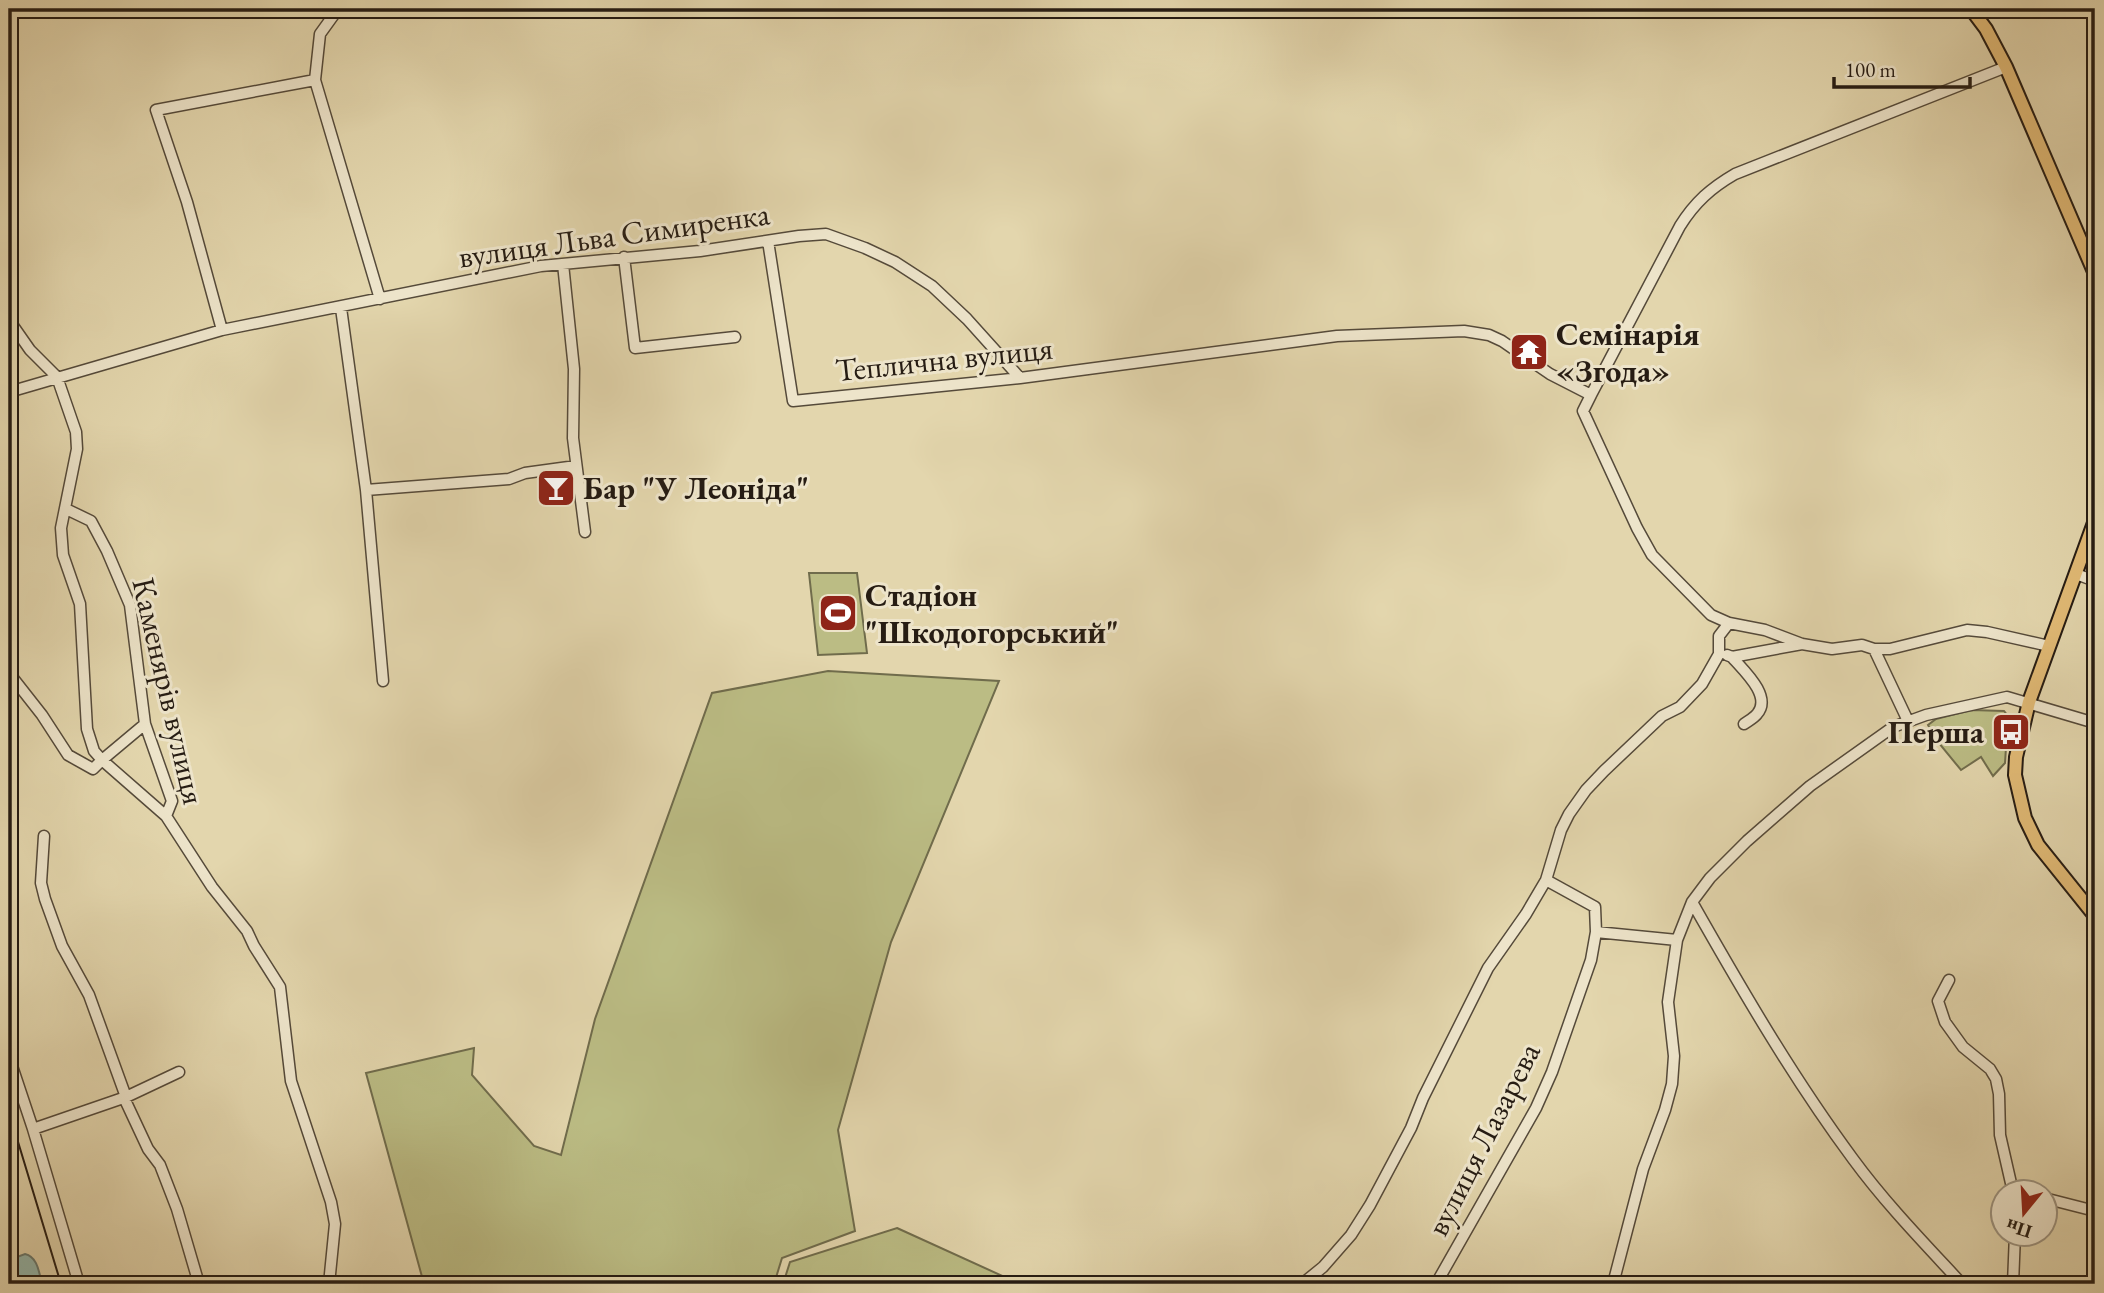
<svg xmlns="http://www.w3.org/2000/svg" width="2104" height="1293" viewBox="0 0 2104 1293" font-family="'EB Garamond',serif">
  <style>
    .green { fill: #bbbc84; stroke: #706c4c; stroke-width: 2 }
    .water { fill: #95b9ae; stroke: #697a70; stroke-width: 2 }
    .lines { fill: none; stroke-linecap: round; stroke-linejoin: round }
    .minor-casing { stroke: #554a3a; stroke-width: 13 }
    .major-casing { stroke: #261c13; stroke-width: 16 }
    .minor { stroke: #ede4ca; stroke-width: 10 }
    .major { stroke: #e2bb76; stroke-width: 12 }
    .tram { stroke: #261c13; stroke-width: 2 }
    .labels { text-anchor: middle; stroke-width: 6; stroke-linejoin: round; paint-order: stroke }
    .street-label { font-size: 32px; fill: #261c13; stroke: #ede4ca }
    .poi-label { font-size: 32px; font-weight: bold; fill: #261c13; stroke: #ede4ca; text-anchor: start }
  </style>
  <rect width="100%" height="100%" fill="#e3d6ad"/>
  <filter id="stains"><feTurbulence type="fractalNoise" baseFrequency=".00286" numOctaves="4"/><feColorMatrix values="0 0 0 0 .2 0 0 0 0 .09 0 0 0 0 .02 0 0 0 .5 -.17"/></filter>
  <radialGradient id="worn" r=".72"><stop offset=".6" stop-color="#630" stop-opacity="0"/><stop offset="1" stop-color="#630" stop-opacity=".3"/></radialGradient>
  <path class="green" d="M809,573H857L867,653L818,655Z
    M828,671L999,681L891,942L838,1130L855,1231L782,1258L774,1284H424L366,1073L474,1048L472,1075L534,1146L561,1155L595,1019L712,693Z
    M1971,710L2004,711L2008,716L2005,763L1993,776L1981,757L1961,770L1938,742L1928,725L1936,719Z
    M897,1228L1020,1284H783L790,1262Z"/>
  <path class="water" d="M25,1254C38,1257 39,1273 42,1284H9V1260Z"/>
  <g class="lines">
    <g class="minor-casing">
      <path id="minor" d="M338,9L320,34L315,80L380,299
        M768,241L793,401L1020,378L1337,336L1464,331L1489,335L1502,341L1550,374L1591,395L1680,226C1695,202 1711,188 1735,174L2006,67
        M624,257L635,348L735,337
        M563,264L574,369L573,438L585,532
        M341,308L366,490L383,681
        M9,320L30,350L57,377L76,432L77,449L61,528L63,555L80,604L87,729L94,751L102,760L145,724
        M222,330L187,202L156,110L315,80
        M9,392L222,330L541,266L700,251L799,236L826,234L865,248L895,262L932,286L967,319L1020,378
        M1591,395L1583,411L1637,528L1652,555L1711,615L1729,623
        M366,490L509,479L525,473L576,466
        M66,509L91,521L107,551L130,605L145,724L172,801L166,816L212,887L247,931L254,946L280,987L291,1081L331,1202L335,1224L329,1284
        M2076,574L2095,581
        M1874,649L1908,721
        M1727,655L1732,657L1802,644
        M1732,657C1742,669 1773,696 1757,714C1754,718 1748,721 1744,724
        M9,673L42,715L68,755L93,769L102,760L166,816
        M44,836L41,883L45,899L62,946L89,995L126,1097V1102L148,1149L160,1165L177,1209L199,1284
        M1692,902C1742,990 1793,1078 1853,1159C1886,1204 1925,1244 1962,1284
        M1596,932L1677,940
        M1949,980L1938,1001L1945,1022L1963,1047L1990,1069L1996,1079L1999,1094L2000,1135L2013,1192
        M9,1057L33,1129L79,1284
        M33,1129L126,1097L179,1072
        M2044,1198L2095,1211
        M1302,1284L1323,1267L1351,1235L1370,1205L1411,1128L1423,1098L1488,968L1526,914L1546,880L1561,830L1569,814L1586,790L1604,771L1662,716L1680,707L1702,684L1719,654V636L1729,623L1765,630L1802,644L1832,649L1862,645L1874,649H1890L1967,630L1987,632L2049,646
        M1436,1284L1536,1108L1552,1072L1591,960L1596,932L1595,907L1546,880
        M1613,1284L1643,1169L1665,1110L1672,1084L1674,1056L1668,1002L1677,940L1692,902L1710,878L1747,841L1810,786L1893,727L1926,715L2007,697L2095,723
        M2013,1284L2015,1234"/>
    </g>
    <g class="major-casing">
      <path id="major" d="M1971,9L1986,29L2006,67L2095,274
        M2095,520L2029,702L2016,757L2015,775L2025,818L2038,845L2095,916"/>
    </g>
    <use href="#minor" class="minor"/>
    <use href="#major" class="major"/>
    <path class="tram" d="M9,1112L61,1284"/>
  </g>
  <defs>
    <g id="temple-square" transform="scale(2.0125)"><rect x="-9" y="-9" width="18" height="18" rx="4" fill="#8f2418" stroke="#ede4ca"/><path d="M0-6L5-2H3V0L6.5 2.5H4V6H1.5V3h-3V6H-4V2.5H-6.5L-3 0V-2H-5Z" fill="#fff"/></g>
    <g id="bar-square" transform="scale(2.0125)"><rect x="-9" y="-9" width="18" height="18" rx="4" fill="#8f2418" stroke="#ede4ca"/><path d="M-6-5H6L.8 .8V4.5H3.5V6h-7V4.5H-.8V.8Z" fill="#fff"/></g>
    <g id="stadium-square" transform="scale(2.0125)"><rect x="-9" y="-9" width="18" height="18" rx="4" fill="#8f2418" stroke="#ede4ca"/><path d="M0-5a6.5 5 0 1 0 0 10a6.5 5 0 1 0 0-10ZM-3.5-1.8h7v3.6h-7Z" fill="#fff"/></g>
    <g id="bus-square" transform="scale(2.0125)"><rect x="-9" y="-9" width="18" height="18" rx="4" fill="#8f2418" stroke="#ede4ca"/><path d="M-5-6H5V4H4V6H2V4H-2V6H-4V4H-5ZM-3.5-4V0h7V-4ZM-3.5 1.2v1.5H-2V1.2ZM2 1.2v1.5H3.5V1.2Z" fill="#fff"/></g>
  </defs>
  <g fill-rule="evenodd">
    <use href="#temple-square" x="1529" y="352"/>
    <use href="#bar-square" x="556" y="488"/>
    <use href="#stadium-square" x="838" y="613"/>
    <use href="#bus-square" x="2011" y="732"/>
  </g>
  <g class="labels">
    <g class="street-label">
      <text transform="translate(614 235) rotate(-8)" y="11">вулиця Льва Симиренка</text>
      <text transform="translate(944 359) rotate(-6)" y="11">Теплична вулиця</text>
      <text transform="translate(169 691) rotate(77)" y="11">Каменярів вулиця</text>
      <text transform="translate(1483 1139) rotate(-63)" y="11">вулиця Лазарева</text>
    </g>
    <g class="poi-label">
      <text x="1556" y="345">Семінарія<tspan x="1556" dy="37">«Згода»</tspan></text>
      <text x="583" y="499">Бар "У Леоніда"</text>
      <text x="865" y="606">Стадіон<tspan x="865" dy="37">"Шкодогорський"</tspan></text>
      <text x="1984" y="743" text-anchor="end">Перша</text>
    </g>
  </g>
  <rect width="2104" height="1293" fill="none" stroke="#e3d6ad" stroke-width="35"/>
  <rect x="10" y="10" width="2083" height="1272" fill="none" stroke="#261c13" stroke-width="3.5"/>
  <rect x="18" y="18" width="2069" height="1258" fill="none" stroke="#261c13" stroke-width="2"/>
  <g transform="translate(2024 1213) rotate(198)"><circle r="33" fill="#ede4ca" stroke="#9d9481" stroke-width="2"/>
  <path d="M0-5L12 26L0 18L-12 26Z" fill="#8f2418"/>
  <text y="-10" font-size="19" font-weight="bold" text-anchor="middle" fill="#261c13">Пн</text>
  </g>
  <path d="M1834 77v10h136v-10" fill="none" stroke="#261c13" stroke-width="3.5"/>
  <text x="1845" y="77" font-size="21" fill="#261c13" stroke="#ede4ca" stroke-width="5" paint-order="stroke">100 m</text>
  <rect width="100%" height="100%" filter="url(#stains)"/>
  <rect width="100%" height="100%" fill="url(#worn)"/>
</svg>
